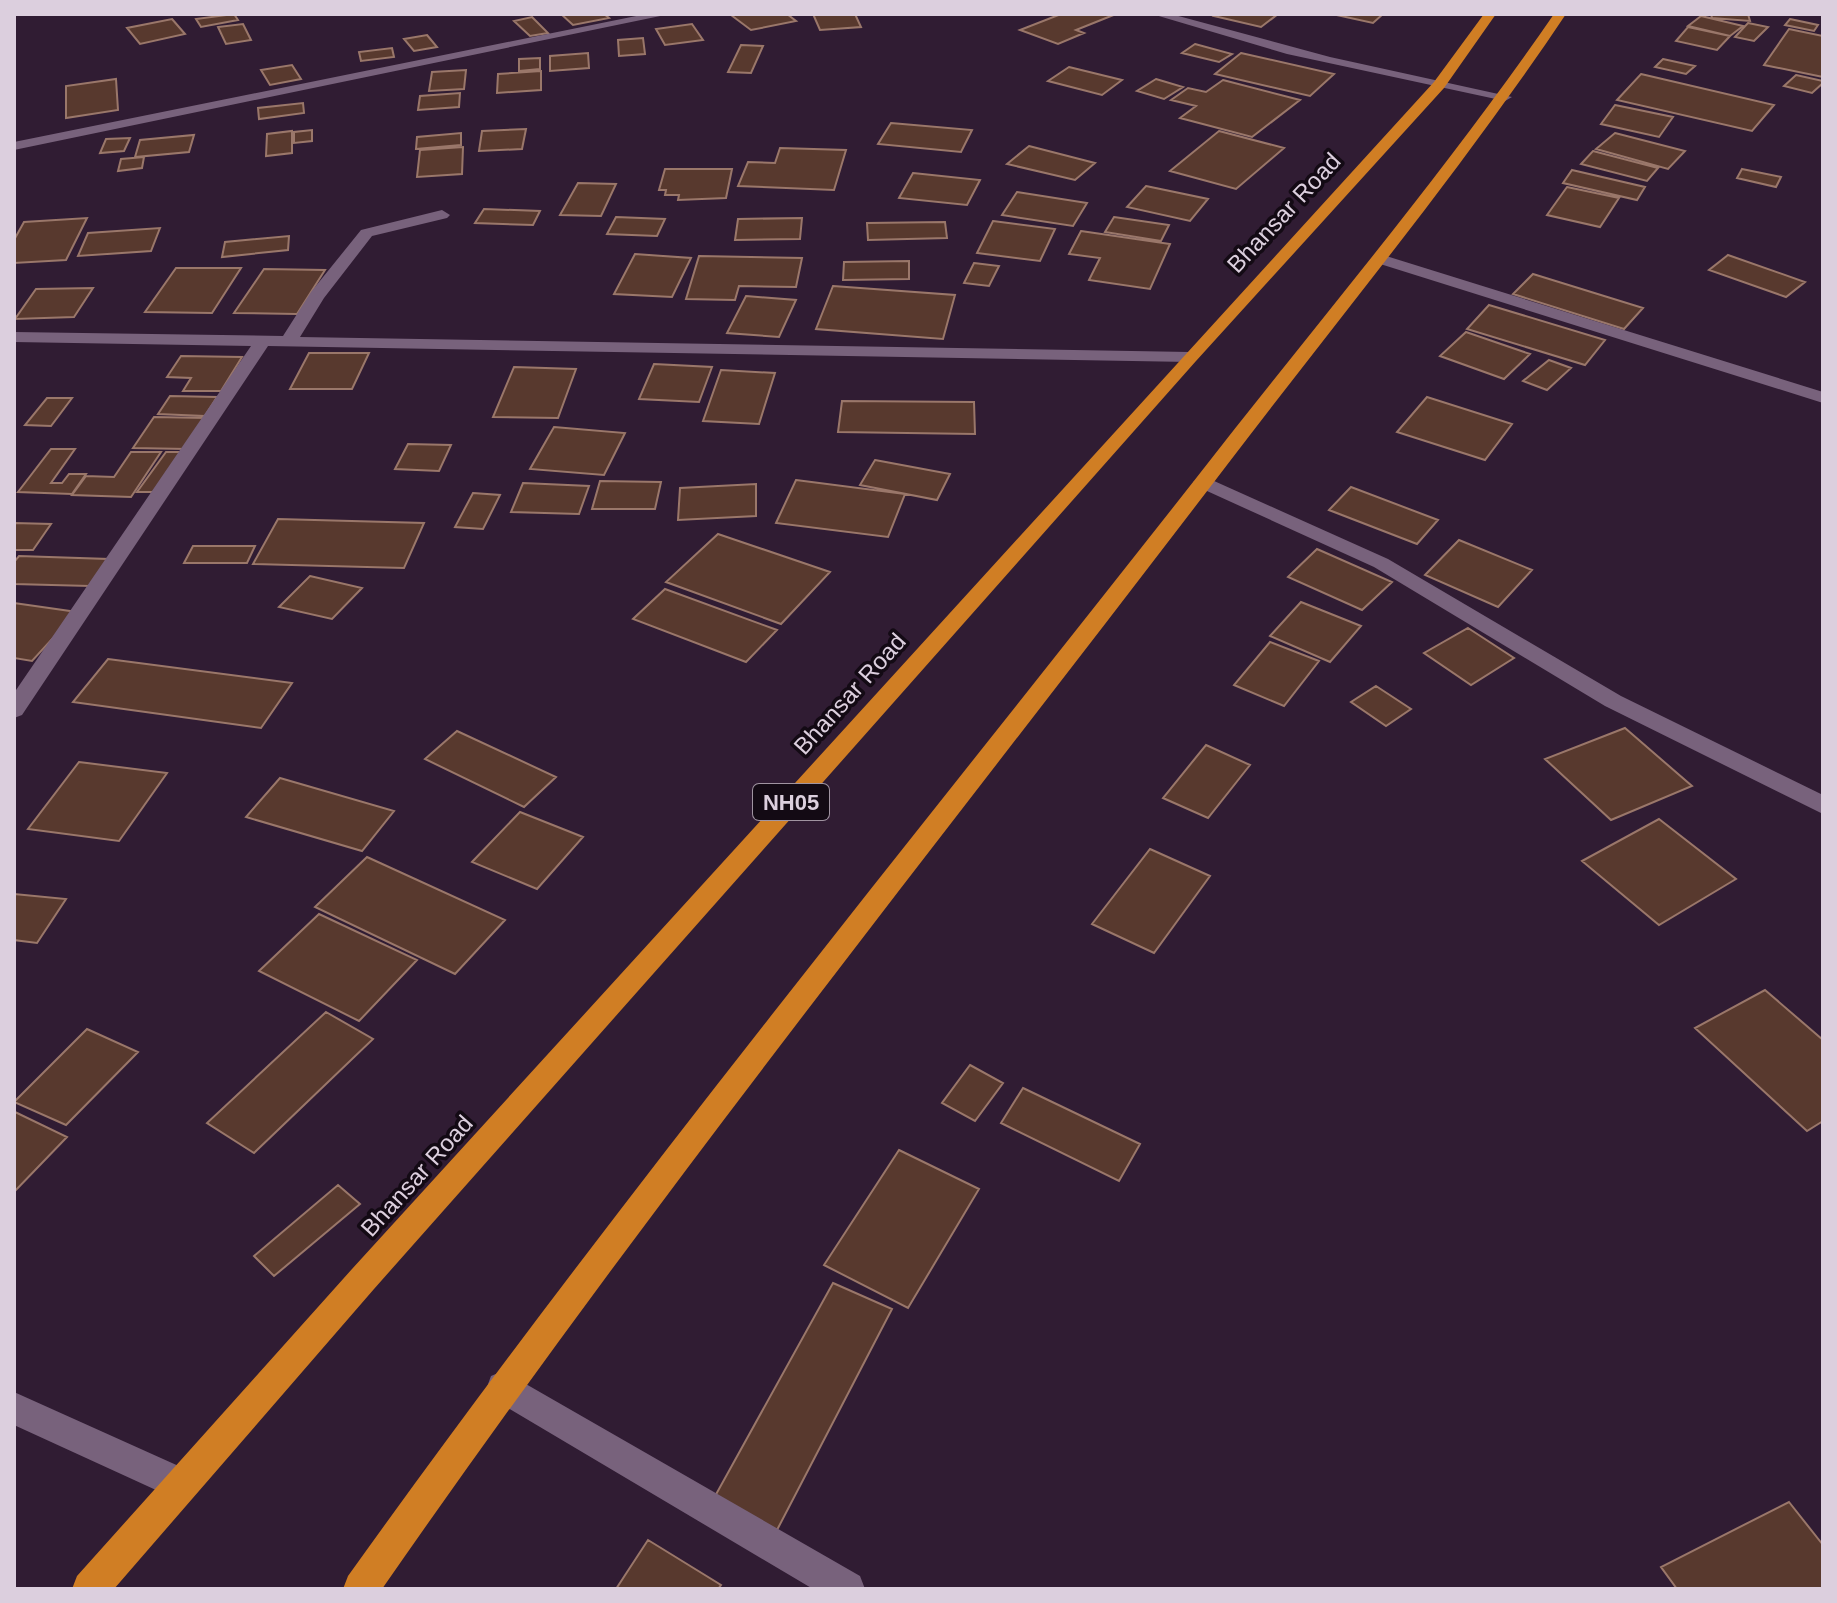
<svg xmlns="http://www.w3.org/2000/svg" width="1837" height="1603" viewBox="0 0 1837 1603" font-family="Helvetica,sans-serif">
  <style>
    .building { fill: #58392e; stroke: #9a776a; stroke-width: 2 }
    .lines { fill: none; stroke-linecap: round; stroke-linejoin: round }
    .minor { fill: #78627c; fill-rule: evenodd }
    .highway { fill: #d07e24; fill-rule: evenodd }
    .labels { text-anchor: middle; stroke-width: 7; stroke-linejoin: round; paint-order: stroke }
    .shield { fill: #130a14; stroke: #a094a1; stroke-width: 2 }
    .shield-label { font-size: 22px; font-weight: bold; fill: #dccfde }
    .street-label { font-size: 24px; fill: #dccfde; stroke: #130a14 }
  </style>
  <rect width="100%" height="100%" fill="#301c33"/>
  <path class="building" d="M234,14L238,20L201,27L196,19Z
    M561,14H604L609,18L573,25Z
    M787,14L796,21L751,30L731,15Z
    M813,14H855L861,27L820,30Z
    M1061,14H1116L1076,30L1084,33L1058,44L1020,30Z
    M1217,14H1278L1261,27L1214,16Z
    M1332,14H1383L1373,23Z
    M1711,14H1748L1750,21L1712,18Z
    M1701,16L1743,26L1730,36L1688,26Z
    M532,17L548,33L530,36L514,21Z
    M172,19L185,34L140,44L127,28Z
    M1790,19L1818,25L1814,31L1785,25Z
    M1748,23L1768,27L1754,41L1735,37Z
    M243,24L251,40L226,44L218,27Z
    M692,24L703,40L665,45L656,29Z
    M1688,27L1730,36L1717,50L1676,41Z
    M1789,29L1823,36V77L1764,65Z
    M427,35L437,47L414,51L404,39Z
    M643,38L645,54L619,56L618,40Z
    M1195,44L1232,54L1219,62L1182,53Z
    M741,45L763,46L751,73L728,72Z
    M392,48L394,57L361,61L359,52Z
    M588,53L589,68L550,71V56Z
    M1241,53L1334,74L1310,96L1215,74Z
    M540,58V69L519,71V59Z
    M1663,59L1695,66L1686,74L1655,67Z
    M292,65L301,79L270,85L261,70Z
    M1069,67L1122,80L1102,95L1048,81Z
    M466,70L464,89L429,91L432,72Z
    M541,71V90L497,93L498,74Z
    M1641,74L1774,105L1752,131L1617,100Z
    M1796,75L1823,81V83L1812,93L1784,86Z
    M116,79L118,110L66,118V86Z
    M1156,79L1183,87L1164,99L1137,91Z
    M1223,80L1300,100L1252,137L1180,118L1196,106L1171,100L1188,88L1206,92Z
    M460,93L459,107L418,110L420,96Z
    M303,103L304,113L259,119L258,108Z
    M1615,105L1673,117L1659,137L1601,124Z
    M891,123L972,130L961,152L878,144Z
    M526,129L522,149L479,151L482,131Z
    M312,130V141L294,143V132Z
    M292,131V153L266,156L267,134Z
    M1219,131L1284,148L1236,189L1170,171Z
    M461,133V145L416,149L417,137Z
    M1615,133L1685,151L1668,169L1596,149Z
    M194,135L189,152L135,157L140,140Z
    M130,138L124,151L100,153L106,139Z
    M1029,146L1095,163L1075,180L1007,164Z
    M463,147L462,174L417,177L420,150Z
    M780,148L846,150L834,190L738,186L748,162L775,163Z
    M1593,151L1658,168L1647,181L1581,164Z
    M144,157L142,168L118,171L121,159Z
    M665,169H732L726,198L678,200L679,195H665L666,190H659Z
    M1742,169L1781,177L1776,187L1737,178Z
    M1572,170L1645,187L1637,200L1563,183Z
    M913,173L980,180L967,205L899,198Z
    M578,183L616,184L601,216L560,215Z
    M1146,186L1208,199L1190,221L1127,207Z
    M1567,187L1619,198L1600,227L1547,215Z
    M1017,192L1087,203L1073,226L1002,215Z
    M484,209L540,211L533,225L475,223Z
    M616,217L665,219L657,236L607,234Z
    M1114,217L1169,225L1161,241L1105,232Z
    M87,218L66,260L14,263V240L24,222Z
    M802,218L800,239L735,240L738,219Z
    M993,221L1055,229L1040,261L977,253Z
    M945,222L947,238L868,240L867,223Z
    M160,228L151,251L78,256L88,233Z
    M1081,231L1170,244L1150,289L1089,280L1100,258L1069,254Z
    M289,236L288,250L222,257L225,242Z
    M635,254L691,258L672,297L614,294Z
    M1728,255L1805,282L1786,297L1709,270Z
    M699,256L802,258L796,287L739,286L735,300L686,299Z
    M909,261V279L843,280L844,262Z
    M974,263L999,266L989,286L964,283Z
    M176,268H241L212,313L145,312Z
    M264,269L325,270L297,314L234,313Z
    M1533,274L1643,308L1624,329L1513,294Z
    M833,286L955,295L943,339L816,329Z
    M93,288L74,317L15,319L36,289Z
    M746,296L796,300L779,337L727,333Z
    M1489,305L1605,340L1585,365L1467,329Z
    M1466,332L1530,354L1504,379L1440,356Z
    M309,353H369L352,389H290Z
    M181,356L242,357L221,391H183L191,378L167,377Z
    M1549,360L1571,368L1547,390L1523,381Z
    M654,364L712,367L699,402L639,399Z
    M514,367L576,369L558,418L493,417Z
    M721,370L775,373L759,424L703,421Z
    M170,396L217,397L205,416L158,414Z
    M1427,397L1512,424L1485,460L1397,432Z
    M47,398H72L51,426L25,425Z
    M842,401L974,402L975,434L838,432Z
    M154,417L207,418L187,449L133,448Z
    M554,427L625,433L604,475L530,469Z
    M408,444L451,445L439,471L395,469Z
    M51,449H75L51,483H62L69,474H86L72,494L18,492Z
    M131,452H161L131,497L72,495L86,476L114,477Z
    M166,452H183L154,492H137Z
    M875,460L950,474L937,500L860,485Z
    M796,480L905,494L888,537L776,523Z
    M600,481L661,482L655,509H592Z
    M523,483L589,486L579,514L511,512Z
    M756,484V516L678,520L680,488Z
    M1351,487L1438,520L1417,544L1329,510Z
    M473,493L500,495L483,529L455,527Z
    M278,519L424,523L404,568L253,564Z
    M14,523L51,524L33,550H14Z
    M718,534L830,572L781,624L666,582Z
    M1459,540L1532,570L1498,607L1425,575Z
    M193,546H255L247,563H184Z
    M1317,549L1392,582L1362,610L1288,577Z
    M19,556L108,559L90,586L14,584V562Z
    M310,576L362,588L332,619L279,607Z
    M665,589L777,630L746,662L633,619Z
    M1301,602L1361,626L1330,662L1270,636Z
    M14,603L77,612L32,661L14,658Z
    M1468,628L1514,658L1471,685L1424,653Z
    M1270,642L1319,661L1284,706L1234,685Z
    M108,659L292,683L261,728L73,702Z
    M1376,686L1411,709L1386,726L1351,702Z
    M1625,728L1692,786L1611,820L1545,759Z
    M457,731L556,777L524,807L425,759Z
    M1206,745L1250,765L1208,818L1163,798Z
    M79,762L167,773L119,841L28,829Z
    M280,778L394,811L362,851L246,817Z
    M520,812L583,837L537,889L472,862Z
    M1659,819L1736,879L1659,925L1582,861Z
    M1150,849L1210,876L1154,953L1092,924Z
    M367,857L505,920L455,974L315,907Z
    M14,894L66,899L37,943L14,940Z
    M319,914L417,960L359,1021L259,971Z
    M1765,990L1823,1040V1121L1807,1131L1695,1028Z
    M326,1012L373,1039L254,1153L207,1123Z
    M87,1029L138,1052L66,1125L14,1102Z
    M970,1065L1003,1083L975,1121L942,1103Z
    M1023,1088L1140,1144L1119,1181L1001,1123Z
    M15,1112L67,1137L14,1192V1113Z
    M899,1150L979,1189L908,1308L824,1265Z
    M338,1185L360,1204L274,1276L254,1256Z
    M833,1283L892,1309L777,1530L714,1498Z
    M1789,1502L1823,1545V1589H1677L1661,1567Z
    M648,1540L721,1585L718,1589H616Z"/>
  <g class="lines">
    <path class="minor" d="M646,14H670L14,150V142Z
      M1152,14H1171L1330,57L1512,97L1505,101L1287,54Z
      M442,210L450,215L447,218L372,236L324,298L300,337L1190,352L1199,357L1190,362L268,346L22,715L14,718V693L251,346L14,342V332L283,336L311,292L361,230Z
      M1383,255L1823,392V403L1377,263L1375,260Z
      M1203,476L1388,559L1621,696L1823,795V814L1605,706L1374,567L1196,486L1193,482Z
      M503,1371L860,1576L865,1589H813L491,1398L487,1387L491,1376Z
      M14,1392L192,1472L197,1484L192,1496L180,1501L14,1425Z"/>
    <path class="highway" d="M1484,14H1496L1444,88L1196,361L374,1289L114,1589H72L77,1576L352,1269L1434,82Z
      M1554,14H1566C1461,171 1341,315 1227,465C943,837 649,1204 382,1589H343L348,1576C617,1200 911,841 1197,477C1317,323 1443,175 1554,14Z"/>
  </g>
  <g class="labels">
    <rect class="shield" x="753" y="784" width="76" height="36" rx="6"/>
    <g class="shield-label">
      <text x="791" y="810">NH05</text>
    </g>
    <g class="street-label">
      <text transform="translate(1284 213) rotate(-47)" y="8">Bhansar Road</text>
      <text transform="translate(850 694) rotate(-48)" y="8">Bhansar Road</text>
      <text transform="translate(417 1176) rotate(-48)" y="8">Bhansar Road</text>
    </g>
  </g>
  <rect width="1837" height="1603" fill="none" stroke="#dccfde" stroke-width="32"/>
</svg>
